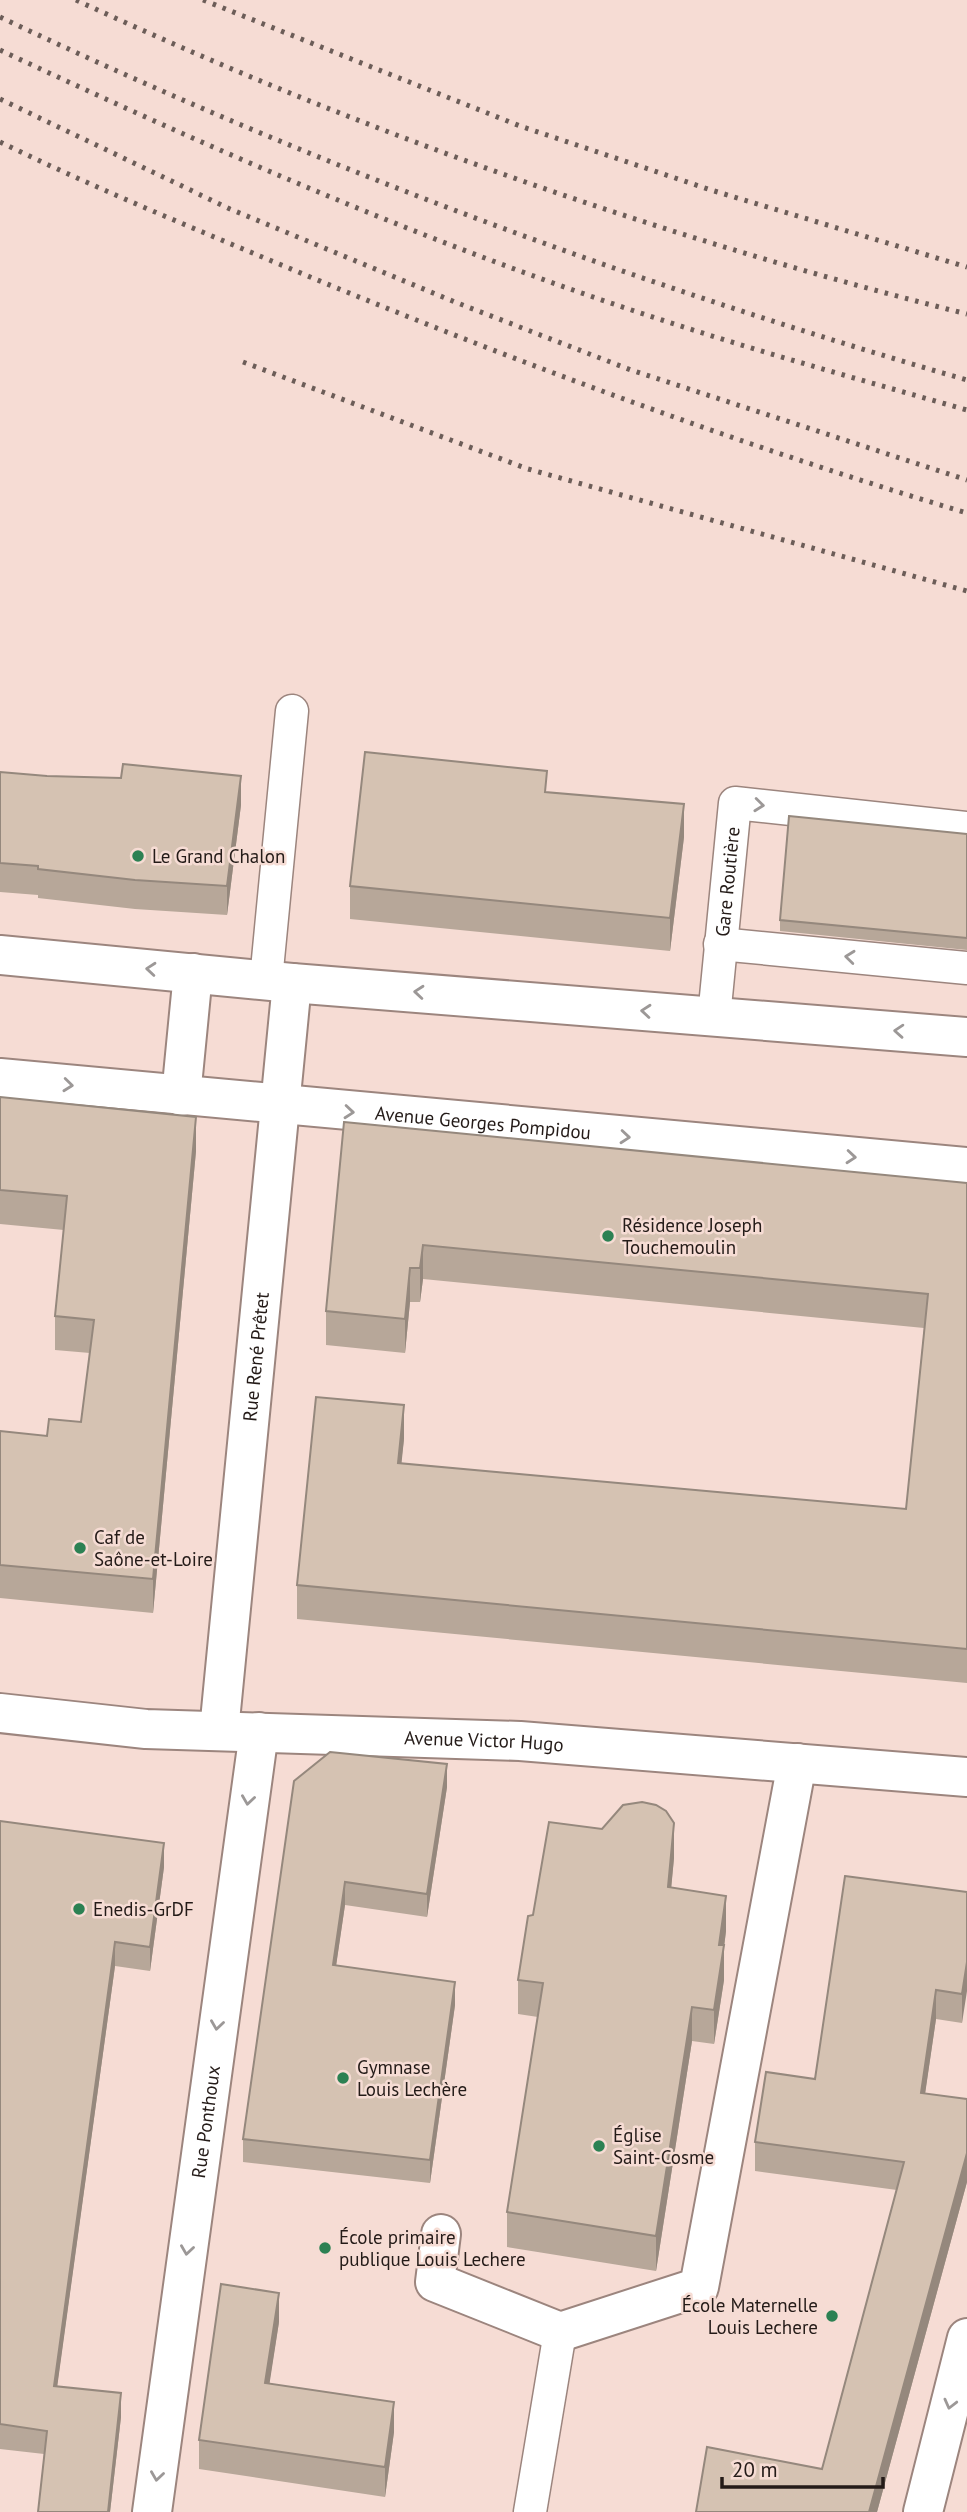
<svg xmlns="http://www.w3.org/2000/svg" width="967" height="2512" viewBox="0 0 967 2512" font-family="'PT Sans',sans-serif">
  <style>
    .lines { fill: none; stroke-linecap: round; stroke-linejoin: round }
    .service-casing { stroke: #9c857e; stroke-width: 35 }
    .pedestrian-casing { stroke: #9c857e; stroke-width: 42 }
    .minor-casing { stroke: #9c857e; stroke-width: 42 }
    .tertiary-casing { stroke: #9c857e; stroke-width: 42 }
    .service { stroke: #fff; stroke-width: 32 }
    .pedestrian { stroke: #fff; stroke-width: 38 }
    .minor { stroke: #fff; stroke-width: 38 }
    .tertiary { stroke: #fff; stroke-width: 38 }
    .rail { stroke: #6c5d58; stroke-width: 5; stroke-dasharray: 3.5 7; stroke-linecap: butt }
    .wall { fill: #b7a799 }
    .shaded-wall { fill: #95887d }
    .building { fill: #d5c2b2; stroke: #95887d; stroke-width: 2 }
    .oneway { stroke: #9c9897 }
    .poi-dot { fill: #2c8153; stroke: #f6dcd4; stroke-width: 2.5 }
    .labels { text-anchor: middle; stroke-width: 5; stroke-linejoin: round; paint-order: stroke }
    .poi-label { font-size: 19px; fill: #241b18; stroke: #f6dcd4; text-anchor: start }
    .street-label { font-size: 19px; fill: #241b18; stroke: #f6dcd4 }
  </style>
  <rect width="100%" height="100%" fill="#f6dcd4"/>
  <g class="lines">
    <g class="service-casing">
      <g id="service">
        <path d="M720,944L967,968"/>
        <path d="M266,980L292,711"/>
        <path id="s1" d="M714,1017L735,803L967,828"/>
        <path d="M530,2512L560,2332"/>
      </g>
    </g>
    <g class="pedestrian-casing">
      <path id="pedestrian" d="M181,1096L193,973
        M441,2234L435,2282L560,2332L699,2287L797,1763"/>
    </g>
    <g class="minor-casing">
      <g id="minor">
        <path d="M0,955L292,983L967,1037"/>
        <path id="s2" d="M0,1078L967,1167"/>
        <path id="s3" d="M219,1731L292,983"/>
        <path id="s4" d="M152,2512L259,1732"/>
      </g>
    </g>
    <g class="tertiary-casing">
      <g id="tertiary">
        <path id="s5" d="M0,1713L146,1729L520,1741L967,1777"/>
        <path d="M923,2512L967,2338"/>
      </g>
    </g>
    <use href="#service" class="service"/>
    <use href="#pedestrian" class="pedestrian"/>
    <use href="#minor" class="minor"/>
    <use href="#tertiary" class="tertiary"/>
    <path class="rail" d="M76,0C361,132 662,238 967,314
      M203,0L520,126L711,190L967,267
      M0,17C312,165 636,285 967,380
      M0,50C215,151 436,247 662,320C763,353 865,381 967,410
      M0,99L230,209L455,302L631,370L967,480
      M0,142C103,192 210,235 315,279C529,367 746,447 967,513
      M243,362L528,469L967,591"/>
  </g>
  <path class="wall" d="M0,772L241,805L227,915L135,909L38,898V895L0,892Z
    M547,793L684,837L670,951L350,919V886Z
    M967,834V950L780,931V920Z
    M0,1097L196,1151L153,1613L0,1598V1431L47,1436L81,1422L90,1353L55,1350V1316L64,1230L0,1224Z
    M344,1122L967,1183V1683L297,1619V1585L404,1439L401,1463L906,1509L924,1328L423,1279L420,1302H410L405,1353L326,1345V1311Z
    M294,1781L447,1787L427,1917L345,1905L336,1965L455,2005L430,2183L243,2162V2139Z
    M0,1821L164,1867L150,1971L115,1966L57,2386L121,2417L110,2512H38L44,2454L0,2449Z
    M602,1829L674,1858L671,1888L726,1931L724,1947V1980L714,2044L692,2041L656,2271L507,2247V2212L538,2017L518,2014V1980L533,1915Z
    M967,1892L962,2023L936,2019L925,2093L967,2182L877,2512H696L822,2469L897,2190L755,2171V2142L815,2079Z
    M279,2322L269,2384L394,2432L385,2497L199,2469V2440Z"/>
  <path class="shaded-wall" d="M241,776V805L227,915V886Z
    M684,804V837L670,951V918Z
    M196,1117V1151L153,1613V1579Z
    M423,1245V1279L420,1302V1268Z
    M410,1268V1302L405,1353V1319Z
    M404,1405V1439L398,1497V1463Z
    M447,1764V1787L427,1917V1894Z
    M674,1823V1858L668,1922V1887Z
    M164,1843V1867L150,1971V1947Z
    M345,1882V1905L333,1987V1965Z
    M726,1896V1931L724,1947V1980L714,2044V2010L719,1945Z
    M115,1942V1966L54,2410V2386Z
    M967,1962V1991L962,2023V1994Z
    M455,1982V2005L430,2183V2160Z
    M936,1990V2019L921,2122V2093Z
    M692,2007V2041L656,2271V2236Z
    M967,2153V2182L877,2512H869Z
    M279,2293V2322L265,2413V2383Z
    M121,2393V2417L110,2512H108Z
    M394,2402V2432L385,2497V2467Z"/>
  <path class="building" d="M365,752L547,771L545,792L684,804L670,918L350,886Z
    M123,764L241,776L227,886L135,880L38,869V866L0,863V772L47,776L121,778Z
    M789,816L967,834V938L780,920Z
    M0,1097L196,1117L153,1579L0,1565V1431L47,1436L49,1419L81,1422L94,1320L55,1316L67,1196L0,1190Z
    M344,1122L967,1183V1649L297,1585L316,1397L404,1405L398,1463L906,1509L928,1294L423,1245L420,1268H410L405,1319L326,1311Z
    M330,1752L447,1764L427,1894L345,1882L333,1965L455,1982L430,2160L243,2139L294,1781Z
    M642,1802L656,1805L666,1811L674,1823L668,1887L726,1896L719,1945H724L714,2010L692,2007L656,2236L507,2212L543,1983L518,1980L528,1916L533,1915L549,1822L602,1829L623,1805Z
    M0,1821L164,1843L150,1947L115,1942L54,2386L121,2393L108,2512H38L47,2431L0,2424Z
    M845,1876L967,1892V1962L962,1994L936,1990L921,2093L967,2099V2153L869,2512H696L707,2447L822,2469L904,2162L755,2142L766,2072L815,2079Z
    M221,2284L279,2293L265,2383L394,2402L385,2467L199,2440Z"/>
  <defs><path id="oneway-chevron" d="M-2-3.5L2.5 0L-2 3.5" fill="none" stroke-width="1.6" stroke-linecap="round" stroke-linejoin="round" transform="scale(1.75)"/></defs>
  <g class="oneway">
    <use href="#oneway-chevron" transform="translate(759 805) rotate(6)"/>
    <use href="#oneway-chevron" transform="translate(850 957) rotate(-174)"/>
    <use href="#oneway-chevron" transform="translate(151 969) rotate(-175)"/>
    <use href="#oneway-chevron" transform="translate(419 992) rotate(-175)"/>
    <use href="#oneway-chevron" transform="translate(646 1011) rotate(-175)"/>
    <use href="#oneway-chevron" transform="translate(899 1031) rotate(-176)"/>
    <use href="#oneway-chevron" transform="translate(68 1085) rotate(6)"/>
    <use href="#oneway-chevron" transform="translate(349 1112) rotate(5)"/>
    <use href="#oneway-chevron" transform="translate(625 1137) rotate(5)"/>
    <use href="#oneway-chevron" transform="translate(851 1157) rotate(5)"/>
    <use href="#oneway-chevron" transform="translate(248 1800) rotate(98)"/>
    <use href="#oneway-chevron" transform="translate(217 2025) rotate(98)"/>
    <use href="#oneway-chevron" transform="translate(187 2250) rotate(98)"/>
    <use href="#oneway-chevron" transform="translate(950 2404) rotate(104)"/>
    <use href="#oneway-chevron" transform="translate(157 2476) rotate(98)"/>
  </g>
  <g class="poi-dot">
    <circle cx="138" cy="856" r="7"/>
    <circle cx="608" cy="1236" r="7"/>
    <circle cx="80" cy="1548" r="7"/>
    <circle cx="79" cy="1909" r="7"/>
    <circle cx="343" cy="2078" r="7"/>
    <circle cx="599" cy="2146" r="7"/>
    <circle cx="325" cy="2248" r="7"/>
    <circle cx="832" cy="2316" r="7"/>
  </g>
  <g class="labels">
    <g class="poi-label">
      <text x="152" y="863">Le Grand Chalon</text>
      <text x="622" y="1232">Résidence Joseph<tspan x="622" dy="22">Touchemoulin</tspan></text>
      <text x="94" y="1544">Caf de<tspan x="94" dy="22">Saône-et-Loire</tspan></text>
      <text x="93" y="1916">Enedis-GrDF</text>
      <text x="357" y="2074">Gymnase<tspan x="357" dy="22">Louis Lechère</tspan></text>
      <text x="613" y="2142">Église<tspan x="613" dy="22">Saint-Cosme</tspan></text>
      <text x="339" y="2244">École primaire<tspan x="339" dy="22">publique Louis Lechere</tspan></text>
      <text x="818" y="2312" text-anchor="end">École Maternelle<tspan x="818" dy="22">Louis Lechere</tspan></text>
    </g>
    <g class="street-label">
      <text dy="7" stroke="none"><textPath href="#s1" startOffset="136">Gare Routière</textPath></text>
      <text dy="7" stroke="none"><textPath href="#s2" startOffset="485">Avenue Georges Pompidou</textPath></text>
      <text dy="7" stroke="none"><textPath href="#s3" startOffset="376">Rue René Prêtet</textPath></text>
      <text dy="7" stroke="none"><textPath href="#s5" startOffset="485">Avenue Victor Hugo</textPath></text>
      <text dy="7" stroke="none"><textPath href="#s4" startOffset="394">Rue Ponthoux</textPath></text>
    </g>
  </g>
  <path d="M722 2477v10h161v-10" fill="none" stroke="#241b18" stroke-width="3.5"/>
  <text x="732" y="2477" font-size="21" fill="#241b18" stroke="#f6dcd4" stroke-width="5" paint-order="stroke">20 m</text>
</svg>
